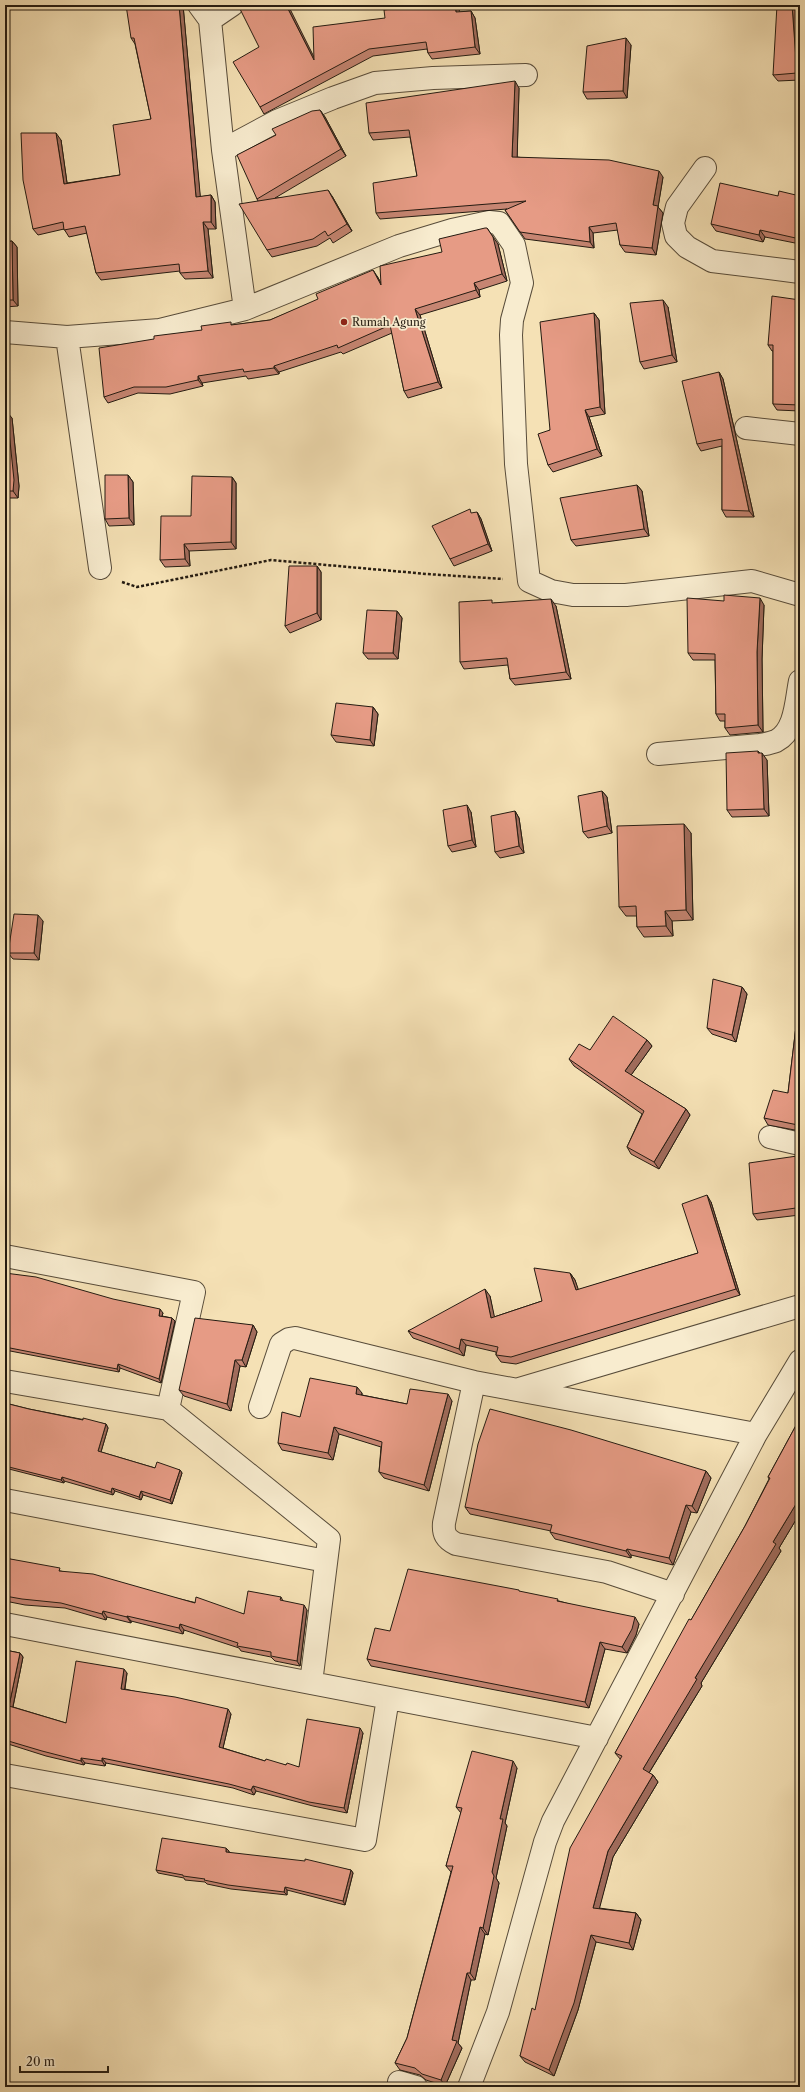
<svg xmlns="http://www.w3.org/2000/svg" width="805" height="2092" viewBox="0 0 805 2092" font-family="'Libre Caslon Text',serif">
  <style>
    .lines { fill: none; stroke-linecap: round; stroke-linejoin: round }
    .street-casing { stroke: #584c3a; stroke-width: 24 }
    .path { stroke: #241b11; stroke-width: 2.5; stroke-dasharray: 3 2; stroke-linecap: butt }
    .street { stroke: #f8eccf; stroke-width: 22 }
    .wall { fill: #c68572; stroke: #241b11 }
    .shaded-wall { fill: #a16c5d; stroke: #241b11 }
    .building { fill: #e69b85; stroke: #241b11 }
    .poi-dot { fill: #8f2418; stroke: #f8eccf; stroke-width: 1.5 }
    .labels { text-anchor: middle; stroke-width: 3.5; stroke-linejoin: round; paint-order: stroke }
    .poi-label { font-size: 11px; fill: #241b11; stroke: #f8eccf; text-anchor: start }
  </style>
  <rect width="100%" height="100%" fill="#f5e1b5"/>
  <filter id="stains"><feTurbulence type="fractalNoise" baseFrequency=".005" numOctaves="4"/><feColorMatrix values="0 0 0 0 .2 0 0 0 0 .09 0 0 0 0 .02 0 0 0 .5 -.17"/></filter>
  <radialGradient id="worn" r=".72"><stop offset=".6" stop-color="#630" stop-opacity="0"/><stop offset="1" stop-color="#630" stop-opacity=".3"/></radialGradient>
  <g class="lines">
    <g class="street-casing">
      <path id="street" d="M199,5L210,20L223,150L245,309
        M210,20L232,5
        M223,150L277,121L333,98L375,83L433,78L526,75
        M705,168L677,207L673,223L676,236L687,247L712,261L800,272
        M5,332L67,337
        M746,428L800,434
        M100,568L67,337L160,330L245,309L399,246L452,230L489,222L499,223L514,245L522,283L512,320L511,335L516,464L529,581L551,591L573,595H626L752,581L800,595
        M658,754L760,745C765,744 771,743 776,741C796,731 796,700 800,681
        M770,1137L800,1144
        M5,1256L194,1292L168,1409L329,1539L311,1683
        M5,1381L168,1409
        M474,1382L444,1523C443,1534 446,1539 456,1544L607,1572L673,1594
        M519,1389L800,1306
        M260,1407L281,1344L289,1339L295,1338L474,1382L756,1434
        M5,1500L326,1561
        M5,1624L597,1738
        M5,1775L365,1840L388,1698
        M399,2082L416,2087
        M469,2087L498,2012L545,1842L553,1821L756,1434L800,1361"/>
    </g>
    <path class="path" d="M122,582L137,587L271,560L427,574L503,579"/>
    <use href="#street" class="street"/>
  </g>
  <path class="wall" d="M183,5L200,197L211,195L215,202L216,229H208L213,278L185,279L180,273V271L101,280L96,273L87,233L69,237L64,229L38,235L33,229L61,140L67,183L120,175L151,119L135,44L131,38Z
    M797,7L800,52V80L778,81L773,75Z
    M471,11L475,18L480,54L432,59L428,53L427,49L373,56L264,114L260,107L314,58L460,12Z
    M631,45L627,98L587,99L583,92Z
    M519,88L517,157L663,177L658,207L663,213L656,255L625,252L620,245L618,230L593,233L594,248L525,239L505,210L507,209L380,219L376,213L417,176L410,137L373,140L369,133Z
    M320,110L325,117L346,156L275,198L332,196L352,231L333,243L330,238L317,246L272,257L267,250L258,201L257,199L276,135Z
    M778,196H800V244L765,237L763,242L716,231L711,224Z
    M12,241L17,247L18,306L5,307V242Z
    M498,244L507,281L479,290L480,297L420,315L442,388L408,398L404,391L392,333L343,354L341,352L279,372V374L248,379L246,376L202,383L203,386L170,394L138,393L108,403L104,397L154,339L233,325L270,320L377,276L381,283Z
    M800,300V411L777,410L773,404V351H772L768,345Z
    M668,307L677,362L644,369L640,362Z
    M594,313L599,320L605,414L589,417L602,456L553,472L548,465L550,430Z
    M719,372L723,379L754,517H726L722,510V446L701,451L697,444Z
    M5,412L12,418L19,486L18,498H5Z
    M128,475L133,482L134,525L109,526L105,519Z
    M232,477L236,483V549L189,551L190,566L165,567L160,560Z
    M637,485L642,491L649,536L576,546L571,540Z
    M477,512L481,519L492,551L454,566L450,559Z
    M317,566L321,572V620L290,633L285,626Z
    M494,603L556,606L571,679L515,685L510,679L508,665L464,669L460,662Z
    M764,605L762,659L763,732L730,735L725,728V721H720L716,714L715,660H693L688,653Z
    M397,611L402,618L398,659H368L363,653Z
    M373,707L378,714L374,746L336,742L331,735Z
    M758,751L767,760L769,816L732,817L727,810Z
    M602,791L607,797L612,833L588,838L583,832Z
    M515,811L519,818L524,853L500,858L495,852Z
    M471,812L476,847L452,852L448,846Z
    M691,833L693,920L672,921L673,936L644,937L637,927V916H626L619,907Z
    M43,921L39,960L13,959L8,953Z
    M742,987L747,994L736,1042L712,1034L707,1028Z
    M800,993V1131L768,1125L764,1118L788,1093Z
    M647,1040L652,1046L631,1075L686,1109L690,1115L659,1169L631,1154L627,1147L642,1114L574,1066L569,1059L590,1050Z
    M800,1160V1215L757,1220L753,1214Z
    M711,1202L740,1295L516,1364L501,1362L496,1355V1352L466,1345L464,1356L413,1338L408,1331L490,1296L494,1317L542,1301L570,1273L575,1280L578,1290L698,1253Z
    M5,1273L163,1313L162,1316L172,1318L175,1321L161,1383L120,1368L119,1372L5,1350Z
    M253,1325L257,1332L246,1367L240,1366L231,1411L184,1396L179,1390Z
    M362,1393V1395L407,1404L452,1401L429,1491L384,1478L379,1472L381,1447L339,1434L333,1460L282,1450L278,1443L300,1417Z
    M5,1403L29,1409L106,1424L108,1428L101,1452L155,1468L180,1470L182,1473L172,1504L143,1495L141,1500L115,1491L113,1495L64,1481V1483L5,1468Z
    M800,1418V1513L779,1548L781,1551L701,1683L702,1686L649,1773L653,1775L658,1782L613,1857L599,1908L636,1913L641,1920L633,1950L596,1942L578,2010L554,2076L525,2062L520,2056L621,1760L615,1753L745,1526L769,1479L768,1477Z
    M706,1471L711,1478L697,1513L691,1512L673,1565L631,1555V1558L555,1539L550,1532L551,1531L470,1514L465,1507Z
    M5,1558L244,1614L281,1597L283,1601L307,1610L300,1666L275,1661L271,1657L241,1651L239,1648L184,1630L183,1634L131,1621V1623L107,1617L106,1620L65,1608L25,1605L5,1601Z
    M520,1592L559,1601L639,1624L636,1635L627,1653L605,1649L589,1708L371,1666L367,1659L390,1631Z
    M5,1650L20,1653L23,1657L13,1707L66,1723L127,1673L125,1689L231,1714L223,1748L265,1761L286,1765L299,1767L363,1733L347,1813L313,1806L256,1791L254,1795L233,1788L106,1763L105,1766L85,1763L84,1765L46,1756L5,1743Z
    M517,1768L505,1823L507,1826L496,1878L499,1883L488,1935L485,1934L475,1980H471L458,2043L462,2048L445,2086L426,2080L420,2075L400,2070L395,2063L407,2038L451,1872L446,1866L461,1813L456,1807Z
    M229,1851V1853L351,1870L353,1873L345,1905L287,1890V1895L231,1889L207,1884L205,1882L185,1880L184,1878L158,1873L156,1870Z"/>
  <path class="shaded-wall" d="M179,5H183L201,204L196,197Z
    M286,5H288L319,67L314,60Z
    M455,5H459L460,19L456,12Z
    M792,5H795L797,7L800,52V77L797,73Z
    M471,11L475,18L480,54L475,47Z
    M626,38L631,45L627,98L623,91Z
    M515,81L519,88L517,164L512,157Z
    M320,110L325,117L346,156L341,149Z
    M56,133L61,140L68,190L64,184Z
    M659,171L663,177L658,207L663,213L656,255L652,248L653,205Z
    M328,190L332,196L352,231L347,224Z
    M211,195L215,202L216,229L211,222Z
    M203,222L208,229L213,278L208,271Z
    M589,227L593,233L594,248L590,242Z
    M487,228L498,244L507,281L502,274Z
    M760,230L765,237L763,242L759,235Z
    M12,241L17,247L18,306L13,300Z
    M373,270L377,276L386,292L381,285Z
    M474,283L479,290L480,297L476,290Z
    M663,300L668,307L677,362L672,355Z
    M415,309L420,315L442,388L438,382Z
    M594,313L599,320L605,414L600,407Z
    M274,366L279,372V374L274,368Z
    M719,372L723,379L754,517L749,511Z
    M198,376L202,383L203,386L198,380Z
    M585,410L589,417L602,456L597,449Z
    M7,412L12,418L19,486L18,498L13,491Z
    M128,475L133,482L134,525L129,518Z
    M232,477L236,483V549L231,542Z
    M637,485L642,491L649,536L644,529Z
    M477,512L481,519L492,551L488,544Z
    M184,544L189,551L190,566L185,559Z
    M317,566L321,572V620L317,613Z
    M760,598L764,605L762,659L763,732L758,725L757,652Z
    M551,599L556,606L571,679L566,672Z
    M397,611L402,618L398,659L393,653Z
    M373,707L378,714L374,746L370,740Z
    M758,751L762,757V753L767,760L769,816L764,809Z
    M602,791L607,797L612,833L607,826Z
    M467,805L471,812L476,847L472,840Z
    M515,811L519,818L524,853L519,846Z
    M684,824L691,833L693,920L686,910Z
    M665,911L672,921L673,936L666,926Z
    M38,915L43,921L39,960L34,953Z
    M742,987L747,994L736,1042L732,1035Z
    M647,1040L652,1046L629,1078L625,1071Z
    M686,1109L690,1115L659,1169L654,1162Z
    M797,1156L800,1160V1213L796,1208Z
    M707,1195L711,1202L740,1295L736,1289Z
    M570,1273L575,1280L581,1297L576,1290Z
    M485,1289L490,1296L496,1324L491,1318Z
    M160,1309L163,1313L161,1319L159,1316Z
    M172,1318L175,1321L161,1383L159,1379Z
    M253,1325L257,1332L246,1367L242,1360Z
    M461,1339L466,1345L464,1356L459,1349Z
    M235,1360L240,1366L231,1411L227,1404Z
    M118,1364L120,1368L119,1372L117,1369Z
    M357,1387L362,1393L360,1401L356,1394Z
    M448,1394L452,1401L429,1491L424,1485Z
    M106,1424L108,1428L100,1455L98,1451Z
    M334,1427L339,1434L333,1460L328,1453Z
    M180,1470L182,1473L172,1504L170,1500Z
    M706,1471L711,1478L697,1513L692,1506Z
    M62,1477L64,1481V1483L61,1480Z
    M112,1488L115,1491L113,1495L111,1492Z
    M141,1491L143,1495L141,1500L139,1497Z
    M796,1504L800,1509V1513L779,1548L781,1551L701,1683L702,1686L647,1776L643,1769L773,1542Z
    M686,1505L691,1512L673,1565L669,1558Z
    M627,1549L631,1555V1558L626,1551Z
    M304,1605L307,1610L300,1666L297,1661Z
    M103,1611L107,1617L106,1620L102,1614Z
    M127,1616L131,1621V1623L127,1617Z
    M635,1617L639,1624L636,1635L627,1653L622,1647Z
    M180,1624L184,1630L183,1634L179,1628Z
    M600,1642L605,1649L589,1708L585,1702Z
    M20,1653L23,1657L12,1711L9,1706Z
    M124,1669L127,1673L124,1693L121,1689Z
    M228,1709L231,1714L222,1752L219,1747Z
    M360,1728L363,1733L347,1813L344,1808Z
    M81,1758L85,1763L84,1765L81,1761Z
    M102,1758L106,1763L105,1766L102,1761Z
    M513,1761L517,1768L505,1823L507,1826L496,1878L499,1883L488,1935L483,1928L500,1819Z
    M653,1775L658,1782L613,1857L598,1914L593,1908L608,1851Z
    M253,1786L256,1791L254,1795L251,1790Z
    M226,1848L229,1851L228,1856L226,1852Z
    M351,1870L353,1873L345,1905L343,1901Z
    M285,1887L287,1890V1895L284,1892Z
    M636,1913L641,1920L633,1950L629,1943Z
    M480,1927L485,1934L475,1980L470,1973Z
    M591,1935L596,1942L578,2010L554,2076L549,2070Z
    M467,1973L471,1980L458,2043L462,2048L445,2086L441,2080L452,2040Z"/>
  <path class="building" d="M126,5H179L196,197L211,195V222H203L208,271L180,273L179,264L96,273L85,226L64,230L63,222L33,229L23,180L21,133H56L64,184L120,175L113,125L151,119L134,38H131Z
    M238,5H286L314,60L313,27L385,18L384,10L422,5H455L456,12L471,11L475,47L428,53L426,42L369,49L260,107L233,62L259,47Z
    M777,5H792L797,73L773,75Z
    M626,38L623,91L583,92L587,46Z
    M515,81L512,157L609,160L659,171L653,205L658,206L652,248L620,245L616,223L589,227L590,242L520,232L505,210L526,201L376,213L373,183L417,176L409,130L369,133L366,103Z
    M320,110L341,149L257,199L237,155L276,135L272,129L312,111Z
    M720,183L778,196L779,191L800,196V239L760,230L759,235L711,224Z
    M328,190L347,224L328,236L325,231L313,239L267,250L239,204Z
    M485,228H487L493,237L502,274L474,283L476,290L415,309L438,382L404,391L390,325L338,348L337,345L274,366V368L244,372L243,369L198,376V380L166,387H134L104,397L99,348L154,339V336L202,330L201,326L231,322V325L270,320L318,299L316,294L373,270L381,285L380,266L442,252L439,239Z
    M12,241L13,300H5V242Z
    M772,296L800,300V405L773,404V345H768Z
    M663,300L672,355L640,362L630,303Z
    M594,313L600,407L585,410L597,449L548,465L538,434L550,430L540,322Z
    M719,372L749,511L722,510V439L697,444L682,381Z
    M5,412H7L14,480L13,491H5Z
    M105,475H128L129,518L105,519Z
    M192,476L232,477L231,542L184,544L185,559L160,560L161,516H191Z
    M637,485L644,529L571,540L560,498Z
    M470,509L471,513L477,512L488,544L450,559L432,526Z
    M289,566H317V613L285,626Z
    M724,595L760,598L757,652L758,725L725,728V714H716L715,654L688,653L687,598L724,601Z
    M551,599L566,672L510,679L507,658L460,662L459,602L492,600V603Z
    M367,610L397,611L393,653H363Z
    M336,703L373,707L370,740L331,735Z
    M758,751V753H762L764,809L727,810L726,753Z
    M602,791L607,826L583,832L578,796Z
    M467,805L472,840L448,846L443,810Z
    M515,811L519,846L495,852L491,816Z
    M684,824L686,910L665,911L666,926L637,927L636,906L619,907L617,826Z
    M14,914L38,915L34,953H8Z
    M713,979L742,987L732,1035L707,1028Z
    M800,993V1126L798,1125L764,1118L773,1090L788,1093Z
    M613,1016L647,1040L625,1071L686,1109L654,1162L627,1147L644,1111L569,1059L579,1044L590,1050Z
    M797,1156L796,1208L753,1214L749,1163Z
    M707,1195L736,1289L511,1357L496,1355L498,1347L461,1339L459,1349L408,1331L485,1289L491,1318L542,1301L534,1268L570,1273L576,1290L698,1253L682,1204Z
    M5,1273L36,1277L113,1299L160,1309L159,1316L172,1318L159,1379L118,1364L117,1369L5,1347Z
    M195,1318L253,1325L242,1360H235L227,1404L179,1390Z
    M310,1378L357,1387L356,1394L407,1404L410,1389L448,1394L424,1485L379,1472L382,1442L334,1427L328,1453L278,1443L282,1412L300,1417Z
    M5,1403L29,1409L83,1420V1418L106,1424L98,1451L155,1468L157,1462L180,1470L170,1500L141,1491L139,1497L112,1488L111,1492L62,1477L61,1480L5,1466Z
    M490,1409L571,1430L706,1471L692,1506L686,1505L669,1558L627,1549L626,1551L550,1532L552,1525L465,1507L478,1444Z
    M800,1418V1506L796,1504L773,1542L776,1544L695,1678L697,1679L643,1769L653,1775L608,1851L593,1908L636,1913L629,1943L591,1935L574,2003L549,2070L520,2056L532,2008L535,2010L570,1848L622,1756L615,1753L689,1619L691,1620L745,1526L770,1478L768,1477Z
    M5,1558L60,1568L59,1571L93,1574L195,1603L196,1597L244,1614L248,1591L281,1597L280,1600L304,1605L297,1661L271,1656V1652L237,1646L238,1643L180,1624L179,1628L127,1616V1617L103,1611L102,1614L61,1603L22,1599L5,1596Z
    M408,1569L519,1590V1591L558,1599L557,1601L635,1617L632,1629L622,1647L600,1642L585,1702L367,1659L375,1628L390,1631Z
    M5,1650L20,1653L9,1706L66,1723L76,1661L124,1669L121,1689L175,1697L228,1709L219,1747L265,1761L266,1759L286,1765L287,1763L299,1767L307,1719L360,1728L344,1808L309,1802L253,1786L251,1790L229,1784L102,1758V1761L81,1758V1761L42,1751L5,1740Z
    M472,1751L513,1761L500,1819H503L492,1872L494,1876L483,1928L480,1927L470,1973H467L452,2040L457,2041L441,2080L422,2074L415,2068L395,2063L407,2038L453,1866H446L462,1808L456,1807Z
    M162,1838L226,1848V1852L305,1861V1859L351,1870L343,1901L285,1887L284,1892L228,1885L204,1880L205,1879L183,1876V1875L156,1870Z"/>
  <circle class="poi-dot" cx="344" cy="322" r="4"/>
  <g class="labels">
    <g class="poi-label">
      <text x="352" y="326">Rumah Agung</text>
    </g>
  </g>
  <rect width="805" height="2092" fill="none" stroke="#f5e1b5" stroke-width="20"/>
  <rect x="6" y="6" width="793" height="2080" fill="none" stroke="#241b11" stroke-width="2"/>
  <rect x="10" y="10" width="785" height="2072" fill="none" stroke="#241b11"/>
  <path d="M20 2066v6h88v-6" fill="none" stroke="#241b11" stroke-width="2"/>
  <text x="26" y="2066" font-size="12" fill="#241b11" stroke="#f8eccf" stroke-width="3" paint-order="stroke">20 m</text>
  <rect width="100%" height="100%" filter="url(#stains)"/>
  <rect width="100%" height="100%" fill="url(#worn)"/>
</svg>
